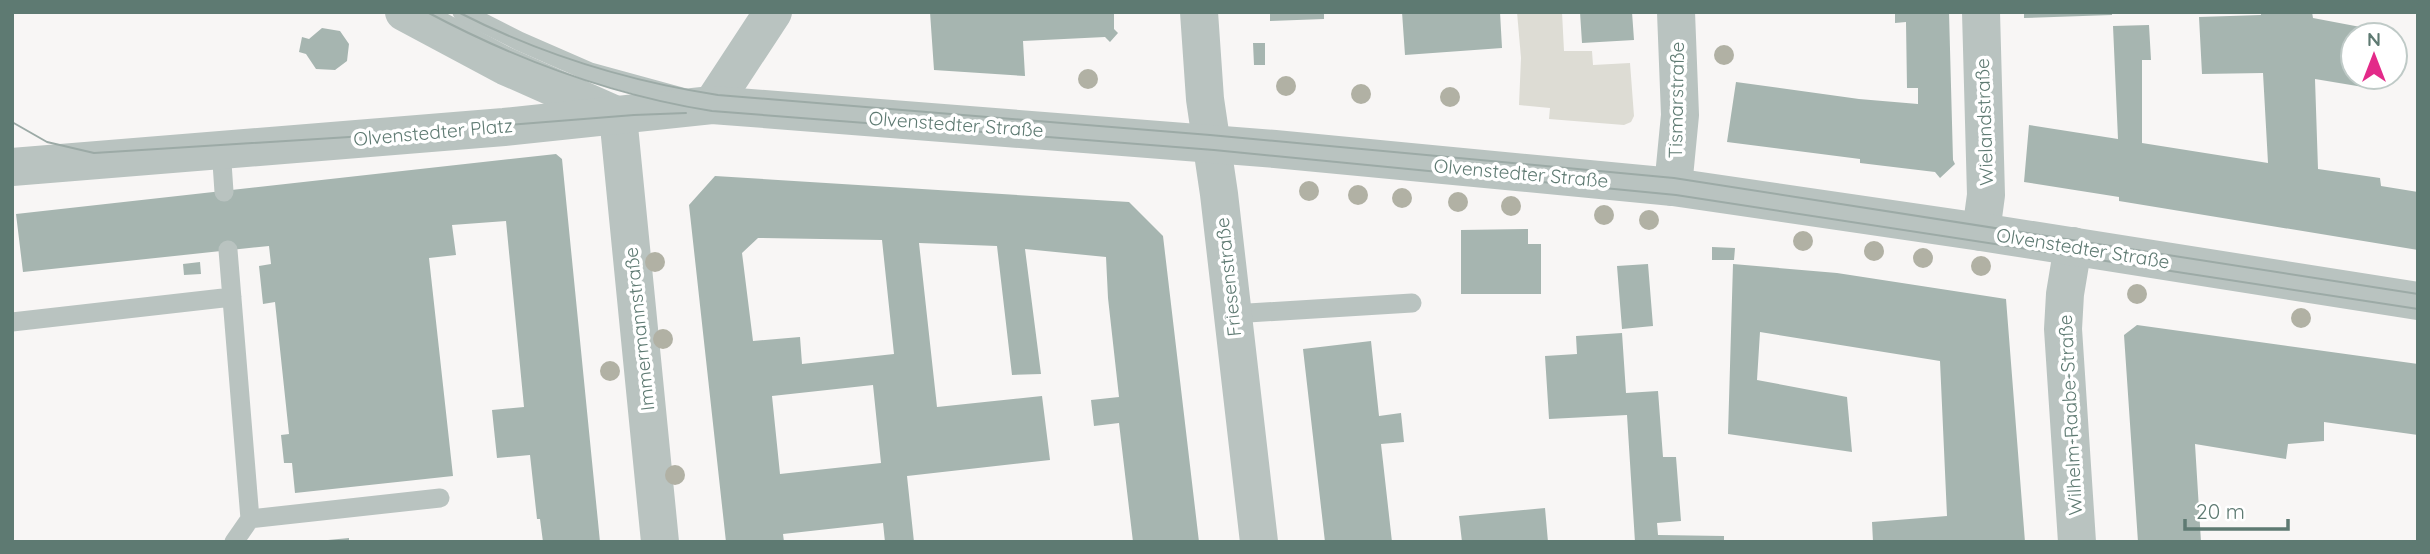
<svg xmlns="http://www.w3.org/2000/svg" width="2430" height="554" viewBox="0 0 2430 554" font-family="Quicksand,sans-serif">
  <style>
    .green { fill: #dddcd4 }
    .building { fill: #a6b5b0; fill-rule: evenodd }
    .lines { fill: none; stroke-linecap: round; stroke-linejoin: round }
    .service { stroke: #b9c3c0; stroke-width: 19 }
    .minor { stroke: #b9c3c0; stroke-width: 38 }
    .tertiary { stroke: #b9c3c0; stroke-width: 38 }
    .tram { stroke: #9caaa6; stroke-width: 2 }
    .tree { fill: #b1b1a4 }
    .labels { text-anchor: middle; stroke-width: 7; stroke-linejoin: round; paint-order: stroke }
    .street-label { font-size: 19px; fill: #5e7a72; stroke: #fff }
  </style>
  <rect width="100%" height="100%" fill="#f8f6f5"/>
  <path class="green" d="M1517,12H1562L1564,51H1592L1593,65L1630,63L1634,116L1631,122L1624,125L1549,119L1550,108L1519,105L1521,58Z"/>
  <path class="building" d="M930,12H1114V29L1118,33L1110,42L1105,37L1023,41L1025,76L934,70Z
    M1270,12H1324V19L1270,21Z
    M1402,12H1500L1502,48L1405,55Z
    M1580,12H1632L1634,40L1582,43Z
    M1895,12H1949L1953,160L1955,164L1940,178L1935,172L1860,163V159L1727,142L1736,82L1859,99L1918,104V88H1907L1906,22L1895,23Z
    M2024,12H2112V15L2024,18Z
    M2261,12H2312L2313,18L2371,29V35H2353V77H2374L2375,89L2315,79L2318,169L2380,178L2381,186L2418,192V250L2119,201V197L2024,182L2029,125L2118,139L2113,26L2149,25L2151,60H2142V143L2268,163L2263,73L2202,74L2199,17L2261,15Z
    M322,28L340,31L349,44L347,61L335,70L316,69L306,54L299,52L302,37L309,39Z
    M1253,43H1265V65H1254Z
    M556,154L562,159L600,542H543L540,519H537L530,455L497,458L492,410L524,407L506,221L452,225L456,255L429,258L453,476L295,493L292,463H284L281,435L289,434L275,302L263,304L259,266L271,264L269,246L23,272L16,214Z
    M715,176L1129,202L1163,236L1199,542H1133L1119,423L1094,426L1091,400L1119,397L1108,298L1106,257L1025,249L1041,374L1012,375L997,246L919,243L937,407L1042,396L1050,460L907,476L914,542H885L883,523L783,534L784,542H726L689,205ZM758,238L882,240L894,354L802,364L800,337L753,341L742,253ZM873,385L881,463L780,474L772,396Z
    M1528,229V244H1541V294H1461V230Z
    M1712,247L1735,248L1734,260H1712Z
    M200,262L201,274L184,275L183,264Z
    M1648,264L1653,326L1622,329L1617,266Z
    M1733,264L1837,273L2006,299L2025,542H1873L1872,522L1947,516L1940,361L1760,332L1757,380L1847,397L1852,452L1728,434Z
    M2137,325L2418,364V435L2324,422V441L2288,444L2286,459L2195,444L2201,542H2138L2124,335Z
    M1622,333L1626,393L1658,391L1663,457H1676L1681,521L1657,523L1658,535L1724,536V542H1635L1627,415L1549,419L1545,356L1577,354L1576,336Z
    M1371,341L1379,416L1401,413L1404,442L1381,444L1392,542H1325L1303,349Z
    M1545,508L1548,542H1462L1459,516Z
    M349,538V542H328V540Z"/>
  <g class="lines">
    <path class="service" d="M462,12L519,41L590,72L685,98
      M221,148L224,192
      M228,250L250,519L234,542
      M1232,314L1412,303
      M12,322L232,297
      M250,519L440,498"/>
    <path class="minor" d="M404,12L505,66L618,116L660,542
      M1199,12L1205,99L1219,194L1259,542
      M712,105L773,12
      M1673,187L1680,115L1676,12
      M1981,232L1986,195L1981,12
      M2073,246L2065,294L2063,329L2077,542"/>
    <path class="tertiary" d="M12,167L504,127L712,105L1275,149L1673,187L1981,232L2418,301"/>
    <path class="tram" d="M427,12C517,60 611,95 712,111L1214,150L1676,195L2418,309
      M458,12C540,54 627,81 718,95L1210,135L1674,178L2418,294
      M12,122L47,142L94,153L397,134L634,115L686,113"/>
  </g>
  <g class="tree">
    <circle cx="1724" cy="55" r="10"/>
    <circle cx="1088" cy="79" r="10"/>
    <circle cx="1286" cy="86" r="10"/>
    <circle cx="1361" cy="94" r="10"/>
    <circle cx="1450" cy="97" r="10"/>
    <circle cx="1309" cy="191" r="10"/>
    <circle cx="1358" cy="195" r="10"/>
    <circle cx="1402" cy="198" r="10"/>
    <circle cx="1458" cy="202" r="10"/>
    <circle cx="1511" cy="206" r="10"/>
    <circle cx="1604" cy="215" r="10"/>
    <circle cx="1649" cy="220" r="10"/>
    <circle cx="1803" cy="241" r="10"/>
    <circle cx="1874" cy="251" r="10"/>
    <circle cx="1923" cy="258" r="10"/>
    <circle cx="655" cy="262" r="10"/>
    <circle cx="1981" cy="266" r="10"/>
    <circle cx="2137" cy="294" r="10"/>
    <circle cx="2301" cy="318" r="10"/>
    <circle cx="663" cy="339" r="10"/>
    <circle cx="610" cy="371" r="10"/>
    <circle cx="675" cy="475" r="10"/>
  </g>
  <g class="labels">
    <g class="street-label">
      <text transform="translate(1676 100) rotate(-89)" y="7">Tismarstraße</text>
      <text transform="translate(1984 122) rotate(-92)" y="7">Wielandstraße</text>
      <text transform="translate(956 124) rotate(4)" y="7">Olvenstedter Straße</text>
      <text transform="translate(433 132) rotate(-5)" y="7">Olvenstedter Platz</text>
      <text transform="translate(1521 173) rotate(5)" y="7">Olvenstedter Straße</text>
      <text transform="translate(2083 248) rotate(9)" y="7">Olvenstedter Straße</text>
      <text transform="translate(1228 277) rotate(-96)" y="7">Friesenstraße</text>
      <text transform="translate(639 329) rotate(-96)" y="7">Immermannstraße</text>
      <text transform="translate(2070 415) rotate(-93)" y="7">Wilhelm-Raabe-Straße</text>
    </g>
  </g>
  <rect width="2430" height="554" fill="none" stroke="#5e7a72" stroke-width="28"/>
  <g transform="translate(2374 56)"><circle r="33" fill="#ffffff" stroke="#bfcac7" stroke-width="2"/>
  <path d="M0-5L12 26L0 18L-12 26Z" fill="#e32a89"/>
  <text y="-10" font-size="19" font-weight="bold" text-anchor="middle" fill="#5e7a72">N</text>
  </g>
  <path d="M2185 519v10h103v-10" fill="none" stroke="#5e7a72" stroke-width="3.5"/>
  <text x="2196" y="519" font-size="21" fill="#5e7a72" stroke="#ffffff" stroke-width="5" paint-order="stroke">20 m</text>
</svg>
